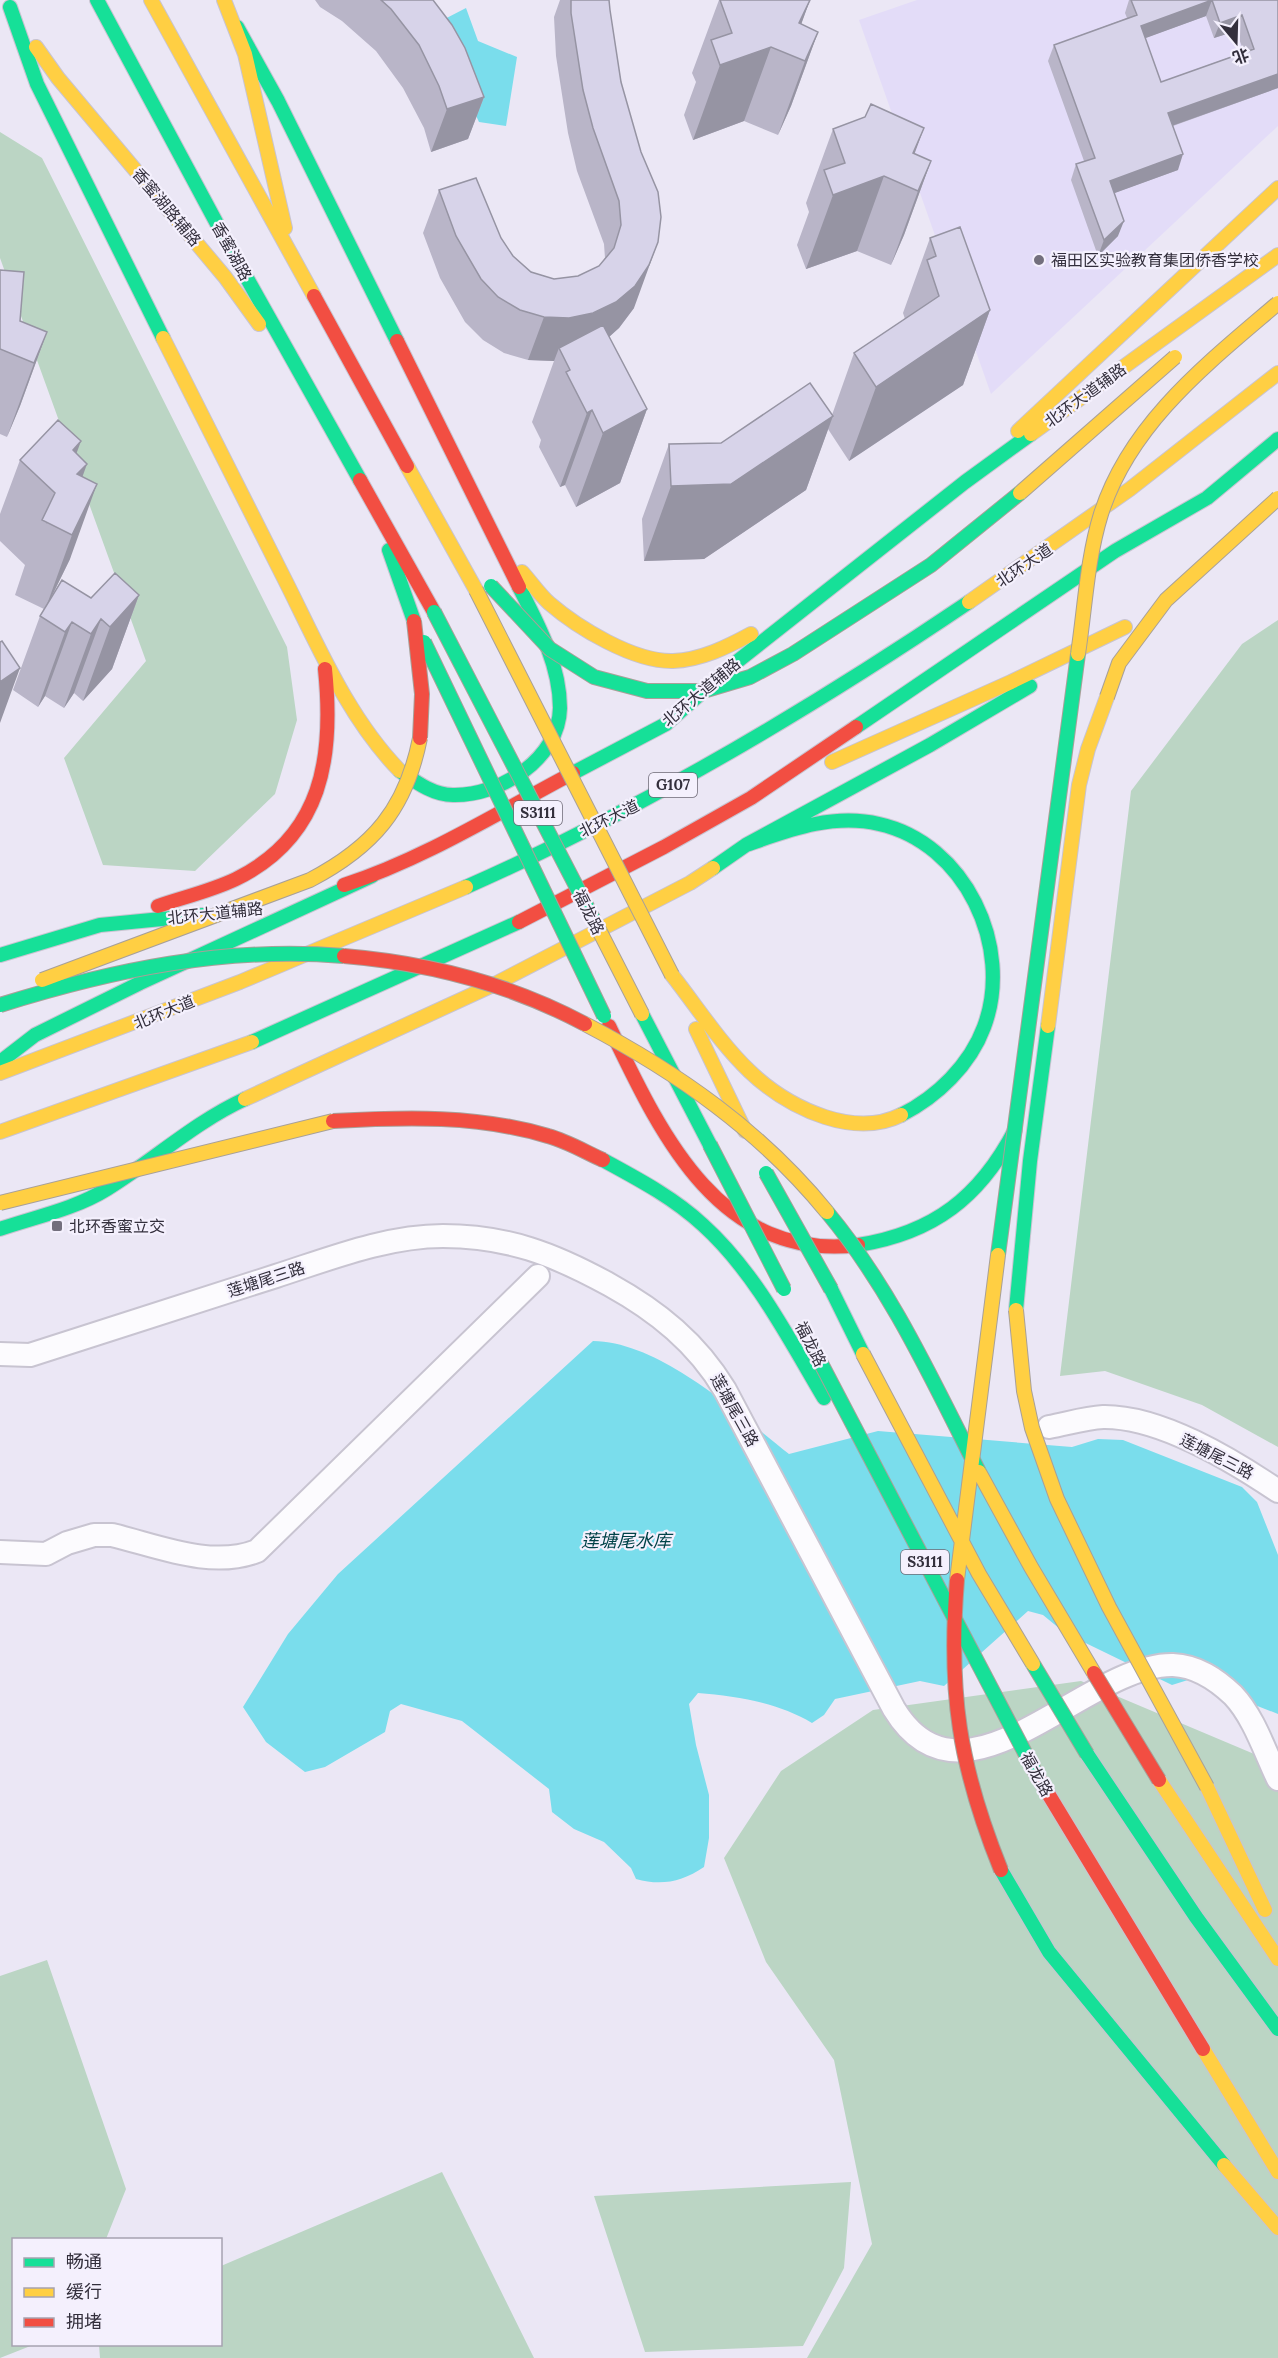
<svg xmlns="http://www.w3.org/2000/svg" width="1278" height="2358" viewBox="0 0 1278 2358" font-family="Lora,'Noto Sans SC',serif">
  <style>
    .built { fill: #e3dcf8 }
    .green { fill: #bbd5c4 }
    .water { fill: #7addec }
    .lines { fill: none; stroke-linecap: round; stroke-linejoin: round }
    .street-casing { stroke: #c8c4d1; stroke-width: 26 }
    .fast-casing { stroke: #c8c4d1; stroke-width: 16 }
    .slow-casing { stroke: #c8c4d1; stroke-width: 16 }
    .jam-casing { stroke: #c8c4d1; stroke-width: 16 }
    .street { stroke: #fcfbfe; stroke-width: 22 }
    .fast { stroke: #16e098; stroke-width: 14 }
    .slow { stroke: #ffcf43; stroke-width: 14 }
    .jam { stroke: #f24e42; stroke-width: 14 }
    .fast-bridge-casing { stroke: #a8a099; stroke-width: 16; stroke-linecap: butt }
    .slow-bridge-casing { stroke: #a8a099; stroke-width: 16; stroke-linecap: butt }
    .jam-bridge-casing { stroke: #a8a099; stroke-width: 16; stroke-linecap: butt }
    .fast-bridge { stroke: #16e098; stroke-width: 14 }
    .slow-bridge { stroke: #ffcf43; stroke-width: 14 }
    .jam-bridge { stroke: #f24e42; stroke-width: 14 }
    .wall { fill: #b9b5c8; fill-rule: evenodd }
    .shaded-wall { fill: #9694a3 }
    .building { fill: #d7d3e9; stroke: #9694a3; stroke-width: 1.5; fill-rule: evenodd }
    .poi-dot { fill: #736f7d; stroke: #f4f0fd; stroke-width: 2 }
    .labels { text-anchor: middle; stroke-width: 4.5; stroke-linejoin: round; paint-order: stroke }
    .shield { fill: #f4f0fd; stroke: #6d6976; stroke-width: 1.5 }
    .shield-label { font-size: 15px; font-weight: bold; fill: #332f3c }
    .street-label { font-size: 16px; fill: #332f3c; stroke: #f4f0fd }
    .poi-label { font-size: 16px; fill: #332f3c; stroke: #f4f0fd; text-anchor: start }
    .water-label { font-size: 18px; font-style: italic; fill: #004248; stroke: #f4f0fd }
  </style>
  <rect width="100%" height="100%" fill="#ebe7f5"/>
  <path class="built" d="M917,0H1278V126L991,394L859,20Z"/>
  <path class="green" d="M0,132L42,158L287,647L297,720L275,794L195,871L103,865L64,758L146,661L0,258Z
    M1278,620V1447L1202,1405L1105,1371L1060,1376L1131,791L1242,644Z
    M1081,1681L1266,1759L1278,1777V2358H807L872,2244L834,2060L766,1962L724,1858L781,1771L873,1710Z
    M47,1960L126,2189L106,2239L14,2240V2344L33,2345L0,2358V1976Z
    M442,2172L534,2358H100L99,2345L220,2344L221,2266Z
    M851,2182L844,2268L803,2346L645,2352L594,2196Z"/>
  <path class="water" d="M466,8L478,41L517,57L506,126L479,122L433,25Z
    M593,1341C661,1342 737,1413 789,1454L878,1431L1072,1447L1098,1439L1123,1440L1242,1487L1257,1502L1278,1555V1714L1232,1696L1207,1674L1172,1685L1065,1633L1043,1615L1028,1611L944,1686L920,1681L835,1699L824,1715L812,1723C778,1703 738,1696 698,1693L689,1704L696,1745L709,1795V1838L704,1867C682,1882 661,1886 636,1879L631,1868L604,1842L574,1829L552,1812L549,1789L462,1721L401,1704L390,1711L385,1732L325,1767L305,1772L266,1742L243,1707L288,1634L338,1574Z"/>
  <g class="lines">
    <g class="street-casing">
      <path id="street" d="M0,1354L30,1355C112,1329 194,1302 276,1276C329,1259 386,1236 443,1236C507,1236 554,1254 610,1285C657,1311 697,1343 725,1390L894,1709C964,1824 1085,1663 1173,1665C1197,1666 1216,1679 1233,1695C1254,1717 1265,1752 1278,1779
        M1049,1427C1066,1424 1085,1418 1103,1417C1160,1416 1232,1460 1278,1491
        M0,1552L46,1554L67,1543L94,1535H112C158,1546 211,1569 257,1551L538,1276"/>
    </g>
    <g class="fast-casing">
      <path id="fast" d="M97,0L230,248L360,480
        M10,7L37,84L163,338
        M237,27L278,101L397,341
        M389,550L414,621
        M856,727L1115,551L1207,498L1278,439
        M400,771C416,782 433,795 453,795C500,796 559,759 560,708C560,665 538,624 519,587
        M573,773L666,724L734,664L965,482L1031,434
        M746,845C789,830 833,813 879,824C965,843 1014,947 984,1027C970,1065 937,1097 901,1115
        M713,868L746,845L930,745L1030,686
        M466,887C643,809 809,710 969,602
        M0,955L100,925L203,915
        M642,1014L710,1145
        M252,1042L519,922
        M0,1062L35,1035L140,983L372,876
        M603,1160C638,1179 674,1198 703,1225C755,1272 789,1339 824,1398
        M0,1229C35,1217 75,1209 107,1189C154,1160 195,1122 245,1099
        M858,1245C934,1233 980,1197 1015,1130
        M831,1289L863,1354
        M1016,1310L1030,1161L1048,1026
        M1087,1754L1196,1917L1278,2029
        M1001,1870L1049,1952L1224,2165"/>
    </g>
    <g class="slow-casing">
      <path id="slow" d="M151,0L314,296
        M224,0L245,54L285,228
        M36,47L58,78L225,277L259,324
        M163,338C204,420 245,502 287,584C319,648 349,719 400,771
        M1018,431L1278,188
        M1031,434L1278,255
        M407,466L476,590
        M522,572C531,582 539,594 549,603C578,628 634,662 673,661C701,660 727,647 751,634
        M969,602L1130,489L1278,373
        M832,762L1011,682L1125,627
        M672,975C718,1034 749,1092 825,1117C850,1125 877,1127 901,1115
        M1048,1026L1079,785L1088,749L1107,697
        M696,1029L745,1131
        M0,1073L240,982L466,887
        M245,1099L491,986L690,883L713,868
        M0,1132L252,1042
        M1159,1780L1278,1959
        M1207,1787L1265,1910
        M1203,2049L1278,2172
        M1224,2165L1278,2228"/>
    </g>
    <g class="jam-casing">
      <path id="jam" d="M314,296L407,466
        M397,341L519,587
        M360,480L434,612
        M344,885C424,859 499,812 573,773
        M158,906C184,897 211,891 236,879C323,836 334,757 325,669
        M519,922L664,847L751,798L856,727
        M609,1026C659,1130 718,1262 858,1245
        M1035,1772L1203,2049"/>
    </g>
    <use href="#street" class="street"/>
    <use href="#fast" class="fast"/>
    <use href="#slow" class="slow"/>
    <use href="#jam" class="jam"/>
    <g class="fast-bridge-casing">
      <path id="fast-bridge" d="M491,586L550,649L594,677L647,691H703L750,677L793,654L931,565L1020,493
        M434,612L600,932
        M424,642L604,1016
        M0,1005C112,970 226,946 344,956
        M710,1145L784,1289
        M766,1173L831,1289
        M827,1212C892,1290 933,1382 979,1472
        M998,1255L1078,654
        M815,1352L1035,1772
        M1033,1664L1087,1754"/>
    </g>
    <g class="slow-bridge-casing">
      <path id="slow-bridge" d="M1020,493L1175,357
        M476,590L672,975
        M1078,654C1085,608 1087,559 1101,514C1130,423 1208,363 1278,303
        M1107,697L1119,663L1166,600L1278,498
        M600,932L642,1014
        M42,980L310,880C373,847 406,809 420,738
        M585,1024C677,1072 761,1131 827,1212
        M0,1203L333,1121
        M1016,1310L1024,1391L1032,1428L1057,1499L1109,1607L1207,1787
        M863,1354L979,1574L1033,1664
        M979,1472L1031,1567L1094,1673
        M957,1580L998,1255"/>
    </g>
    <g class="jam-bridge-casing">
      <path id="jam-bridge" d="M414,621L422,694L420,738
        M344,956C429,963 510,984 585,1024
        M333,1121C406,1117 478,1115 548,1136C567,1141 585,1152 603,1160
        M957,1580C948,1692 959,1766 1001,1870
        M1094,1673L1159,1780"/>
    </g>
    <use href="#fast-bridge" class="fast-bridge"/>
    <use href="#slow-bridge" class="slow-bridge"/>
    <use href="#jam-bridge" class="jam-bridge"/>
  </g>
  <path class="wall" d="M315,0H433L484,97L468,139L431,152L424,128L403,88L376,51L342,21L320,7Z
    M560,0H609L610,10L621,82L634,308L619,328L609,337L647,409L620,483L576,507L565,485L560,487L539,447L541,440L532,422L554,361L528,360L504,353L483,340L465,322L440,278L423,233L439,190L501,238L513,256L531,272L554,279L578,276L599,266L605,258L604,244L577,171L568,133L556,56L554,17Z
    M719,0H810L801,24L818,32L791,106L778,135L744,121L693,140L684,115L696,82L692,73Z
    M1129,0H1278V88L1173,126L1178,170L1114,193L1118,236L1098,256L1071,180L1076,164L1084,161L1048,61L1054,45L1127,18L1125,13ZM1206,16L1214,38L1236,31L1244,52L1161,82L1145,38Z
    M833,129L914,154L931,161L904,235L891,265L857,251L806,269L797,245L809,212L806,203Z
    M930,238L990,310L963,385L849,461L828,429L806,490L704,559L644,561L642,519L669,444L721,443L832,415L854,353L905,319L903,313Z
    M0,270L20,321L47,332L20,406L7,437L0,434Z
    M76,454L82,477L70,559L49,602L139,595L112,669L83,701L74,693L64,708L45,696L38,707L13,690L40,616L44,609L15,595L25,565L0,541V514L20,460Z"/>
  <path class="shaded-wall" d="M810,0L790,55L799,23Z
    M1212,0L1206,16L1135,42L1141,26Z
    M1242,15L1236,31L1214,38L1220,23Z
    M818,32L791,106L778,135L805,61Z
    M771,47L744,121L693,140L720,65Z
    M1278,74V88L1163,129L1168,113Z
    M484,97L468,139L431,152L447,109Z
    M924,128L903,185L913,153Z
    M1183,154L1178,170L1104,197L1110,181Z
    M931,161L904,235L891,265L918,191Z
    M884,176L857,251L806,269L833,195Z
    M1124,221L1118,236L1098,256L1104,240Z
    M658,242L634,308L619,328L600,345L559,348L554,361L528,360L544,317Z
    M990,310L963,385L849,461L876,387Z
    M47,332L20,406L7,437L34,363Z
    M647,409L620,483L576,507L603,433Z
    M592,410L565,485L560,487L587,413Z
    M833,416L806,490L704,559L644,561L671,486Z
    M81,441L54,515L46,524L73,450Z
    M87,464L63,531L77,474Z
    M97,484L70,559L45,610L72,535Z
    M139,595L112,669L83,701L110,627Z
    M101,619L74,693L64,708L91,634Z
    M72,622L45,696L38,707L65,632Z
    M20,668L0,723V682Z"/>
  <path class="building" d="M381,0H433L452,25L465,48L484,97L447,109L439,86L419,45L391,9Z
    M571,0H609L610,10L621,82L641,152L658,192L661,217L658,242L649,265L635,286L616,302L593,313L569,318L544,317L520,310L498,297L481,279L456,236L439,190L476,178L501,238L513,256L531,272L554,279L578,276L599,266L614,248L621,225L619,201L593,128L583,90L571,13Z
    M720,0H810L799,23L818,32L805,61L771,47L720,65L711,40L732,33Z
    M1131,0H1278V74L1168,113L1183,154L1110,181L1124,221L1104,240L1076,164L1095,158L1054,45L1137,15ZM1212,0L1220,23L1242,15L1254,49L1161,82L1141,26Z
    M871,104L924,128L913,153L931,161L918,191L884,176L833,195L824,170L845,163L833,129L865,117Z
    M960,227L990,310L876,387L854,353L939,296L927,260L936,256L930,238Z
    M0,270L24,272L20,321L47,332L34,363L0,349Z
    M603,325L647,409L603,433L592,410L587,413L566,372L570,370L559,348Z
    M810,383L833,416L731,484L671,486L669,444L721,443Z
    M58,420L81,441L73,450L87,464L77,474L97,484L72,535L42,520L55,493L20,460Z
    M115,573L139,595L110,627L101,619L91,634L72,622L65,632L40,616L62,580L91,598Z
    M2,641L20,668L0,682V642Z"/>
  <g class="poi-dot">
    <circle cx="1039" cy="260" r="6"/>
    <rect x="51" y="1220" width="12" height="12" rx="3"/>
  </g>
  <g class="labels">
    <g class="shield">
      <rect x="649" y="773" width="48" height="24" rx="4.5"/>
      <rect x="514" y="801" width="48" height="24" rx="4.5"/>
      <rect x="901" y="1550" width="48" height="24" rx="4.5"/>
    </g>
    <g class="shield-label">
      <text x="673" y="790">G107</text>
      <text x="538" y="818">S3111</text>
      <text x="925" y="1567">S3111</text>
    </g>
    <g class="street-label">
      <text transform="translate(167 207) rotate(50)" y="6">香蜜湖路辅路</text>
      <text transform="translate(232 251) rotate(61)" y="6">香蜜湖路</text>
      <text transform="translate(1085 395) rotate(-36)" y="6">北环大道辅路</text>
      <text transform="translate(1024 565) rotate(-34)" y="6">北环大道</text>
      <text transform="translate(701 692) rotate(-40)" y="6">北环大道辅路</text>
      <text transform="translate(609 818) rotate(-26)" y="6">北环大道</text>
      <text transform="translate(589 912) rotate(63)" y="6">福龙路</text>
      <text transform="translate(215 913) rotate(-6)" y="6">北环大道辅路</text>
      <text transform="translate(164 1012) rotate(-22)" y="6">北环大道</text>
      <text transform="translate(266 1279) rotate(-18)" y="6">莲塘尾三路</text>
      <text transform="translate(811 1344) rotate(63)" y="6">福龙路</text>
      <text transform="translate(735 1410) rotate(61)" y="6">莲塘尾三路</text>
      <text transform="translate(1217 1456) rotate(27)" y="6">莲塘尾三路</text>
      <text transform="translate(1037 1774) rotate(61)" y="6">福龙路</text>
    </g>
    <g class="poi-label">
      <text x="1051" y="266">福田区实验教育集团侨香学校</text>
      <text x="69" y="1232">北环香蜜立交</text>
    </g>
    <g class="water-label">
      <text x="626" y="1547">莲塘尾水库</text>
    </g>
  </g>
  <rect x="12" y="2238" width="210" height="108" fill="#f4f0fd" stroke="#a7a3b0" stroke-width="1.5"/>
  <rect x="24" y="2258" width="30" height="9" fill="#16e098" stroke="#a7a3b0" stroke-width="1.5"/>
  <text x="66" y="2268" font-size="18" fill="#332f3c">畅通</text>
  <rect x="24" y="2288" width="30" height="9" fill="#ffcf43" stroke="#a7a3b0" stroke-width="1.5"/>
  <text x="66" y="2298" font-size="18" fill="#332f3c">缓行</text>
  <rect x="24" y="2318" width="30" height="9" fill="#f24e42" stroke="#a7a3b0" stroke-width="1.5"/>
  <text x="66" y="2328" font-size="18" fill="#332f3c">拥堵</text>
  <g transform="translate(1236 42) rotate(161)" stroke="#f4f0fd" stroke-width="4.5" paint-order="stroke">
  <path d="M0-4.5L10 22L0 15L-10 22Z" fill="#332f3c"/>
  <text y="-9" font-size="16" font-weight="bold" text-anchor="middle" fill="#332f3c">北</text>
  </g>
</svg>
